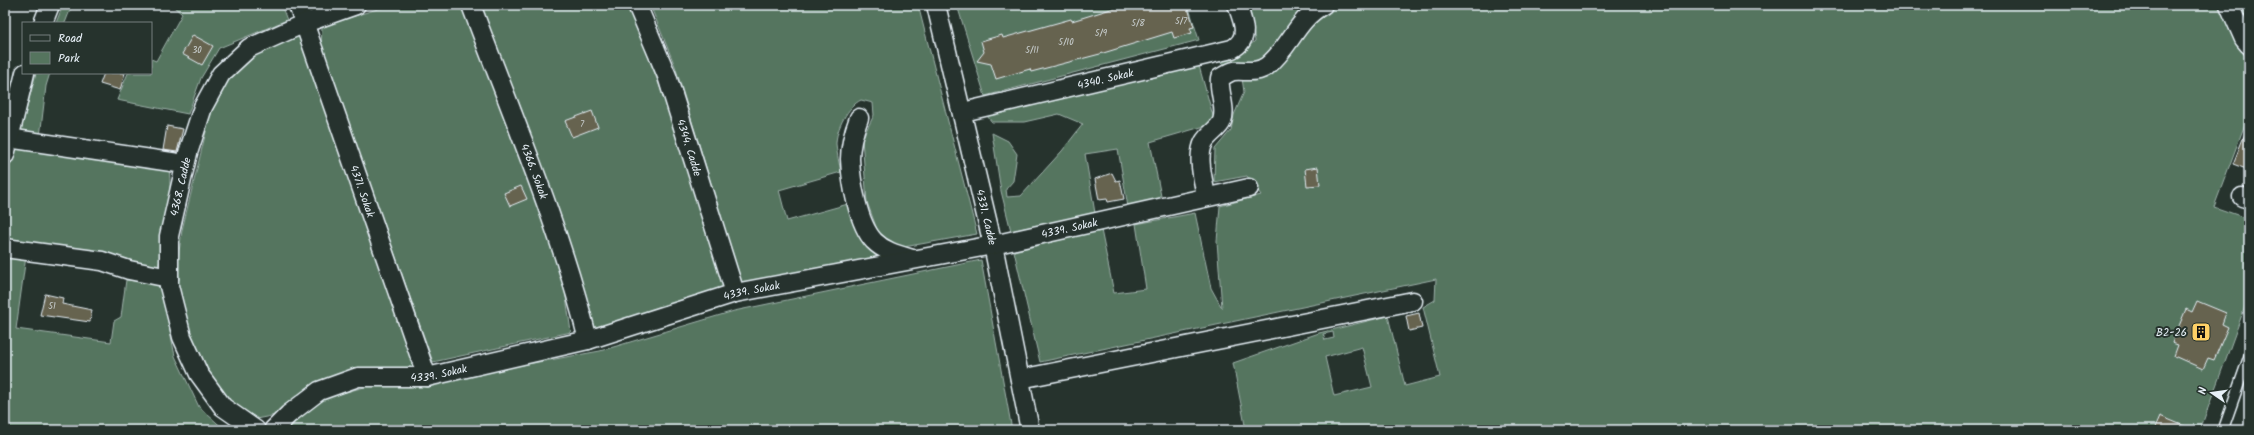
<svg xmlns="http://www.w3.org/2000/svg" width="2254" height="435" viewBox="0 0 2254 435" font-family="Kalam,sans-serif">
  <style>
    .green { fill: #55745e; stroke: #9eb2ab; fill-rule: evenodd }
    .building { fill: #666350; stroke: #e8f1f8 }
    .lines { fill: none; stroke-linecap: round; stroke-linejoin: round }
    .lane-casing { stroke: #e8f1f8; stroke-width: 12 }
    .street-casing { stroke: #e8f1f8; stroke-width: 21 }
    .lane { stroke: #26332d; stroke-width: 9 }
    .street { stroke: #26332d; stroke-width: 18 }
    .labels { text-anchor: middle; stroke-width: 4; stroke-linejoin: round; paint-order: stroke }
    .number-label { font-size: 9px; fill: #c8cece }
    .street-label { font-size: 11px; fill: #e8f1f8; stroke: #26332d }
    .poi-label { font-size: 11px; fill: #e8f1f8; stroke: #26332d; text-anchor: end }
  </style>
  <rect width="100%" height="100%" fill="#26332d"/>
  <filter id="ink" filterUnits="userSpaceOnUse"><feTurbulence type="fractalNoise" baseFrequency=".025" numOctaves="2"/><feDisplacementMap in="SourceGraphic" scale="8" xChannelSelector="R" yChannelSelector="G"/><feConvolveMatrix kernelMatrix="1 2 1 2 8 2 1 2 1" color-interpolation-filters="sRGB"/></filter>
  <g filter="url(#ink)">
    <path class="green" d="M63,5H72L65,23H56Z
      M172,5H281L287,20L219,48L201,78L188,114L117,100L128,73H151V59L156,61L182,14Z
      M391,5H467L563,276L571,332L433,362L321,46L322,28L334,22Z
      M480,5H629L689,164L726,287L665,306L596,330L522,111Z
      M650,5H918L977,234L898,248L887,243L878,232L867,202L862,139L874,115L873,103L861,100C848,106 836,129 836,144C837,154 839,163 841,172L779,190L787,221L848,204L887,259L742,285L675,66Z
      M957,5H1188L1199,40L985,96Z
      M1249,5H1304L1282,40L1258,66H1230L1220,62L1238,55L1255,41Z
      M1337,5H2221L2244,55L2249,59V125L2245,124L2214,207L2249,219V301H2247L2200,430H1246L1233,363L1319,333L1388,316L1405,386L1440,377L1423,307L1435,300L1436,279L1040,362L1014,251L1101,230L1114,293L1146,289L1136,224L1195,213L1211,288L1222,308L1217,241L1220,206L1261,195L1247,176L1214,182L1215,149L1231,130L1234,115L1244,92L1242,78L1293,40L1331,6ZM1333,332L1334,338L1325,340L1323,334ZM1362,347L1372,387L1334,396L1325,357Z
      M2235,5H2249V21L2246,27Z
      M302,33L419,370L386,371L276,415L256,419L233,407L198,362L182,319L177,277L179,252L182,230L213,103L223,82L258,52Z
      M1199,66L1215,123L1150,142L1162,201L1128,207L1118,149L1085,154L1095,213L1011,231L1001,191L992,133L1008,141L1017,154L1013,181L1006,189L1007,197L1021,196L1062,151L1083,124L1059,114L1024,122H992L987,116L1138,79Z
      M36,73H50L46,86L40,137L29,135L21,130Z
      M18,148L169,168C172,193 169,247 156,269L6,240C1,222 3,161 18,148Z
      M12,254L26,256L16,329L111,342L114,321L121,317L126,280L157,283L163,296L175,356L199,407L225,430H5V257Z
      M981,260L1012,430H286L321,399L368,386L455,377L600,351L734,311Z"/>
    <path class="building" d="M1124,5H1187L1194,27L1190,28L1192,33L1174,38L1172,32L1100,54L1031,72L1030,69L996,79L991,64L977,61L984,52L981,41L1002,35L1003,38L1071,19L1072,21Z
      M193,35L213,46L202,65L182,54Z
      M104,73H125L120,90L100,84Z
      M592,111L598,127L572,137L565,121Z
      M167,126L183,129L177,152L163,150Z
      M2248,126H2249V170L2233,164Z
      M1318,167L1320,185L1307,186L1305,169Z
      M1112,173L1116,181L1120,180L1124,199L1108,202L1107,199L1099,200L1095,179Z
      M521,186L527,199L510,206L504,193Z
      M45,294L63,298L62,304L92,310L90,322L40,315Z
      M2197,301L2226,313L2222,324L2228,327L2214,360L2208,358L2203,369L2174,356L2178,345L2172,343L2186,309L2192,312Z
      M1419,313L1422,328L1409,331L1406,316Z
      M2160,416L2194,430H2154Z"/>
    <g class="lines">
      <g class="lane-casing">
        <path id="lane" d="M2223,430L2249,356"/>
      </g>
      <g class="street-casing">
        <g id="street">
          <path id="s1" d="M298,5L427,377"/>
          <path id="s2" d="M471,5C512,115 560,226 588,340"/>
          <path id="s3" d="M637,5L667,76L735,293"/>
          <path id="s4" d="M936,5L993,245L1030,430"/>
          <path d="M2229,5L2244,39L2249,45"/>
          <path d="M43,23L50,5"/>
          <path id="s5" d="M963,112L1232,49C1251,39 1243,21 1237,5"/>
          <path d="M859,118C854,131 850,145 850,159C851,182 858,224 874,241C885,252 899,255 913,259"/>
          <path d="M8,138L185,164"/>
          <path d="M5,155L25,73"/>
          <path d="M1206,197C1204,182 1196,157 1204,142C1208,134 1219,129 1222,121C1227,108 1218,91 1220,78C1224,76 1229,72 1234,71C1246,70 1256,74 1267,66C1290,48 1296,20 1323,5"/>
          <path d="M2242,197L2249,199"/>
          <path d="M5,248L102,261L129,270L169,278"/>
          <path d="M1020,379L1413,301"/>
          <path id="s6" d="M256,430L223,407L199,374L182,337L169,286V236L188,153L203,107L221,74L249,48L305,23L356,5"/>
          <path id="s7" d="M273,430L289,414L319,391L358,377H427L588,340L735,293L993,245L1249,188"/>
        </g>
      </g>
      <use href="#lane" class="lane"/>
      <use href="#street" class="street"/>
    </g>
  </g>
  <defs>
    <g id="building-square" transform="scale(1)"><rect x="-9" y="-9" width="18" height="18" rx="4" fill="#ffd166" stroke="#26332d"/><path d="M-4-6H4V6H1V3H-1V6H-4ZM-2.5-4.3h1.7v1.8h-1.7ZM.8-4.3h1.7v1.8H.8ZM-2.5-1h1.7V.8h-1.7ZM.8-1h1.7V.8H.8Z" fill="#111"/></g>
  </defs>
  <g fill-rule="evenodd">
    <use href="#building-square" x="2201" y="332"/>
  </g>
  <g class="labels">
    <g class="number-label">
      <text x="1181" y="24">5/7</text>
      <text x="1138" y="26">5/8</text>
      <text x="1101" y="36">5/9</text>
      <text x="1066" y="45">5/10</text>
      <text x="197" y="53">30</text>
      <text x="1032" y="53">5/11</text>
      <text x="582" y="127">7</text>
      <text x="52" y="309">51</text>
    </g>
    <g class="street-label">
      <text dy="4" stroke="none"><textPath href="#s5" startOffset="146">4340. Sokak</textPath></text>
      <text dy="4" stroke="none"><textPath href="#s3" startOffset="152">4344. Cadde</textPath></text>
      <text dy="4" stroke="none"><textPath href="#s2" startOffset="178">4366. Sokak</textPath></text>
      <text dy="4" stroke="none"><textPath href="#s6" startOffset="275">4368. Cadde</textPath></text>
      <text dy="4" stroke="none"><textPath href="#s1" startOffset="197">4371. Sokak</textPath></text>
      <text dy="4" stroke="none"><textPath href="#s4" startOffset="218">4331. Cadde</textPath></text>
      <text dy="4" stroke="none"><textPath href="#s7" startOffset="831">4339. Sokak</textPath></text>
      <text dy="4" stroke="none"><textPath href="#s7" startOffset="507">4339. Sokak</textPath></text>
      <text dy="4" stroke="none"><textPath href="#s7" startOffset="183">4339. Sokak</textPath></text>
    </g>
    <g class="poi-label">
      <text x="2187" y="336">B2-26</text>
    </g>
  </g>
  <rect width="2254" height="435" fill="none" stroke="#26332d" stroke-width="20"/>
  <rect x="10" y="10" width="2234" height="415" fill="none" stroke="#e8f1f8" stroke-width="1.5" filter="url(#ink)"/>
  <rect x="22" y="22" width="130" height="52" fill="#26332d" stroke="#747f7e"/>
  <rect x="30" y="35" width="20" height="6" fill="#26332d" stroke="#747f7e"/>
  <text x="58" y="42" font-size="12" fill="#e8f1f8">Road</text>
  <rect x="30" y="52" width="20" height="12" fill="#55745e" stroke="#747f7e"/>
  <text x="58" y="62" font-size="12" fill="#e8f1f8">Park</text>
  <g transform="translate(2212 393) rotate(283)" stroke="#26332d" stroke-width="3" paint-order="stroke">
  <path d="M0-3L7 15L0 10L-7 15Z" fill="#e8f1f8"/>
  <text y="-6" font-size="11" font-weight="bold" text-anchor="middle" fill="#e8f1f8">N</text>
  </g>
</svg>
